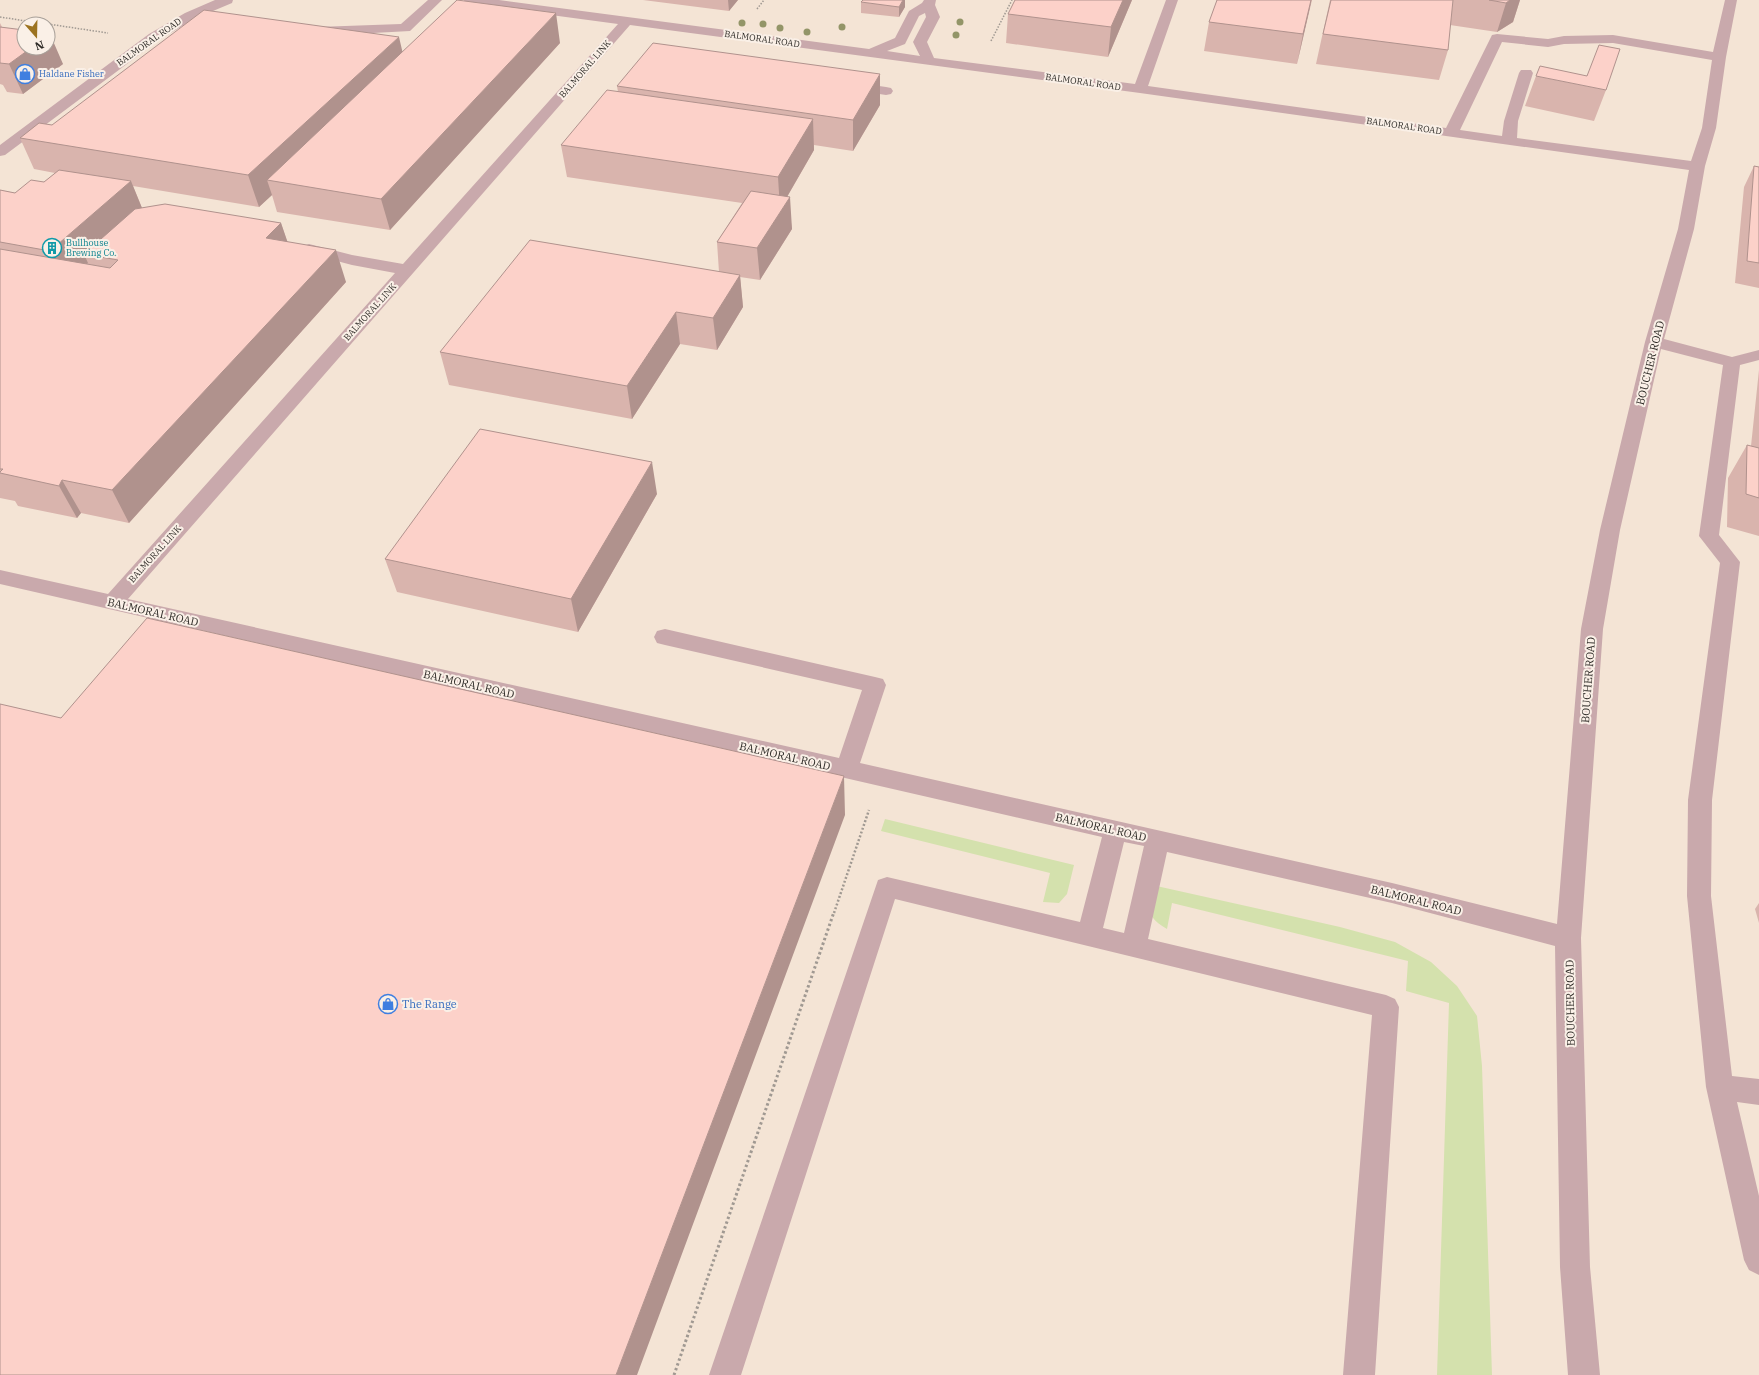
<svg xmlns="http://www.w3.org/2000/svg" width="1759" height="1375" viewBox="0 0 1759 1375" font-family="'IBM Plex Serif',serif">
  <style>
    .built { fill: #f4e4d5; fill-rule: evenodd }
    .green { fill: #d4e1ad }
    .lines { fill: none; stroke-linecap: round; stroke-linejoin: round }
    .path-far2 { stroke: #a09992; stroke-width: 1.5; stroke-dasharray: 1.5 1.5; stroke-linecap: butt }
    .path-far1 { stroke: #a09992; stroke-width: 2.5; stroke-dasharray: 2 2; stroke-linecap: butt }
    .path { stroke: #a09992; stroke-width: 3; stroke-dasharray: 2.5 2.5; stroke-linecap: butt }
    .minor { fill: #c9a9ac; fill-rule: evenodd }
    .tree { fill: #939568 }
    .wall { fill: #d9b4ad }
    .shaded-wall { fill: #b0928d }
    .building { fill: #fcd1c9; stroke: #b0928d }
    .labels { text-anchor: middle; stroke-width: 4; stroke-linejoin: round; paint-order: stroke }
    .far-street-label { font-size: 9px; fill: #2c2925; stroke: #faf0e7 }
    .far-shop-label { font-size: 9px; fill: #366cbe; stroke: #faf0e7; text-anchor: start }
    .far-culture-label { font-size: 9px; fill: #0d838f; stroke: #faf0e7; text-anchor: start }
    .street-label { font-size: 11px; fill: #2c2925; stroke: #faf0e7 }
    .shop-label { font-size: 11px; fill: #366cbe; stroke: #faf0e7; text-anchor: start }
  </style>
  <rect width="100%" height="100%" fill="#faf0e7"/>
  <path class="built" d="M0,0H1759V1375H0ZM24,24H48V48H24Z"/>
  <path class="green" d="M885,819L1074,865L1067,894L1059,903L1043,902L1050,873L881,831Z
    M1152,885L1340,927L1395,942L1431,962L1457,986L1477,1016L1482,1066L1492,1375H1437L1449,1003L1406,991L1408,961L1172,903L1167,929C1144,915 1149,909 1152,885Z"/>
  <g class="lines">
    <path class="path-far2" d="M757,9L764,0
      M0,17L46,24
      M48,24L108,33
      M991,41L1012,0"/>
    <path class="path-far1" d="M834,913L869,810"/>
    <path class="path" d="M674,1375L834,912"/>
    <path class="minor" d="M215,0H233L232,3L194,19L159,40L5,155L0,156V145L149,34L185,13Z
      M428,0H442L410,31L336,35L317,33L315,30L317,27L401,24Z
      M464,0H499L869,49L895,38L909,11L922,3L924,0H936L935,5L940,17L927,42L934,58L1135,84L1166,0H1178L1148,86L1446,128L1492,35L1497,34L1548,39L1564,36L1613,35L1713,52L1725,0H1737L1726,57L1716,128L1705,166L1694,229L1664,339L1732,357L1759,350V360L1740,365L1719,535L1740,562L1712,800L1711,896L1732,1076L1759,1079V1105L1737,1102L1759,1196V1275L1749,1270L1744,1260L1706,1087L1687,896L1688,800L1720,563L1699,536L1723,365L1661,349L1620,530L1603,629L1581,938L1590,1267L1600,1375H1568L1560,1267L1555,946L1392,903L1167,852L1148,939L1386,995L1395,999L1399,1007L1375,1375H1343L1372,1015L895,899L741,1375H709L878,880L887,877L1080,922L1102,837L0,584V570L108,594L395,273L352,265L303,252L301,249L303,246L309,244L352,255L403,264L618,24L470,4L465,3ZM925,13L926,17L913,42L920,56L887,51L905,44L919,16ZM630,25L1140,93L1689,170L1678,229L1645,342L1600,530L1581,629L1557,924L1392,883L860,763L886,685L883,679L875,677L665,629L657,631L654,637L657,643L665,645L862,690L839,758L128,599ZM1502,42L1548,47L1564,44L1613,43L1712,60L1702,128L1691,161L1517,138L1518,121L1533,73L1531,70H1521L1519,73L1504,121L1502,136L1460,130ZM1124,842L1144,846L1124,933L1103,928Z
      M851,82L886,87L891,88L893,91L891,94L886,95L846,89L844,86L846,83Z"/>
  </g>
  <g class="tree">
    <circle cx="960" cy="22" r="3.5"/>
    <circle cx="742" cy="23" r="3.5"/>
    <circle cx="763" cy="24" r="3.5"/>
    <circle cx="842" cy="27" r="3.5"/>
    <circle cx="780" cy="28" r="3.5"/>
    <circle cx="807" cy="32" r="3.5"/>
    <circle cx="956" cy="35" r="3.5"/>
  </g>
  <path class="wall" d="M643,0H738L729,11Z
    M1015,0H1132L1108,57L1006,43L1008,14Z
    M1217,0H1312L1297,64L1204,51L1209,22Z
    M1330,0H1520L1513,22L1497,32L1450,25L1448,50L1439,80L1316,64Z
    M861,2L905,7L899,17L861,13Z
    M0,23L2,27L63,64L23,94L7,92L3,85L0,84Z
    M560,43L390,230L277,212L272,195L259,207L133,186L142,208L281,223L287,241L346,282L129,523L81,513L77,518L18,506L15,501L0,498V190L15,193L44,182L55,173L34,169L20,138L52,125L402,52Z
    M1536,76L1606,90L1594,121L1525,106Z
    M617,86L880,105L853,151L814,145V150L787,197L792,229L760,280L740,277L743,307L717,350L680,344L632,419L449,385L440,352L719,272L717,242L742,203L567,177L561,145L618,92Z
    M1754,166L1759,167V288L1735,283L1744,187Z
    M1759,370V536L1727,527L1728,478L1747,445L1751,446Z
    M657,494L578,632L397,592L385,559Z
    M1759,903V923L1755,909Z"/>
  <path class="shaded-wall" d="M728,0H738L729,11Z
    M903,0H905V7L899,17V7Z
    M1123,0H1132L1108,57L1111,27Z
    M1311,0L1310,7L1297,64L1303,34Z
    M1510,0H1520L1513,22L1497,32L1506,3Z
    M556,13L560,43L390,230L381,199Z
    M50,34L63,64L23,94L9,64L31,48H48V36Z
    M399,37L406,67L267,180L272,195L259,207L248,175Z
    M880,74V105L853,151V120Z
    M813,119L814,150L780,209L778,177Z
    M131,181L144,213L84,254L88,263L65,283L50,251Z
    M790,197L792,229L760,280L757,248Z
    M281,223L292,255L266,238Z
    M336,250L346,282L129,523L112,490Z
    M740,275L743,307L717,350L713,318Z
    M676,312L680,344L632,419L627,386Z
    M652,462L657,494L578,632L571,599Z
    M62,480L81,513L77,518L59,486Z
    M844,776L845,815L637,1375H616Z"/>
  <path class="building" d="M457,0L556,13L381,199L267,180Z
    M863,0H903L899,7L861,2Z
    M1015,0H1123L1111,27L1008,14Z
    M1217,0H1311L1303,34L1209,22Z
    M1331,0H1453L1448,50L1323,34Z
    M1489,0H1510L1506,3Z
    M204,10L399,37L248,175L20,138L39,123L52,125Z
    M0,27L24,30V48H31L9,64L0,63Z
    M653,43L880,74L853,120L617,86Z
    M1599,45L1620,49L1606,90L1536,76L1540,66L1587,76Z
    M607,90L813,119L778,177L561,145Z
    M1754,166L1759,167V263L1747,261Z
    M59,170L131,181L50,251L0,242V190L15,193L31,180L44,182Z
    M751,191L790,197L757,248L717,242Z
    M165,204L281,223L266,238L336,250L112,490L62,480L59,486L0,473V472L3,469H0V249L110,268L118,260L84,254L135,209Z
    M530,240L740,275L713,318L676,312L627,386L440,352Z
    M480,429L652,462L571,599L385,559Z
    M1747,445L1759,448V498L1746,494Z
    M147,618L844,776L616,1375H0V704L61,718Z"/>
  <defs>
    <g id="shop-ring" transform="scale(1)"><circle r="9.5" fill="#faf0e7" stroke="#3f7fe0" stroke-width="1.5"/><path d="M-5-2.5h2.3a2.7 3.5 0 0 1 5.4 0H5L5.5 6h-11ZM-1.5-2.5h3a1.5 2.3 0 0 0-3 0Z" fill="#3f7fe0"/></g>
    <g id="building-ring" transform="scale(1)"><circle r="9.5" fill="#faf0e7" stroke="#0f9aa8" stroke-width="1.5"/><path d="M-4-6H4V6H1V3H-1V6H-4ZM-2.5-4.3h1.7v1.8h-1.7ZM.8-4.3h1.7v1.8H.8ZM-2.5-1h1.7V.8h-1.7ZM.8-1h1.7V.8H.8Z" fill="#0f9aa8"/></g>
  </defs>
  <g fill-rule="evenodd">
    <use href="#shop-ring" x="25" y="74"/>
    <use href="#building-ring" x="52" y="248"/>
    <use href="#shop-ring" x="388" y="1004"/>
  </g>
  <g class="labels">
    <g class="far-street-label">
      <text transform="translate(762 39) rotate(8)" y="3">BALMORAL ROAD</text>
      <text transform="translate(149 42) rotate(-35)" y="3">BALMORAL ROAD</text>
      <text transform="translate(585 69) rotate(-49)" y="3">BALMORAL LINK</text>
      <text transform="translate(1083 82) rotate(8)" y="3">BALMORAL ROAD</text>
      <text transform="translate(1404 126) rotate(8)" y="3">BALMORAL ROAD</text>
      <text transform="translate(370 312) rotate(-48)" y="3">BALMORAL LINK</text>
      <text transform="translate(155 554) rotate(-48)" y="3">BALMORAL LINK</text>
    </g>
    <g class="far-shop-label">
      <text x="39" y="77">Haldane Fisher</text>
    </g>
    <g class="far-culture-label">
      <text x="66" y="246">Bullhouse<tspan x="66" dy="10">Brewing Co.</tspan></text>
    </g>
    <g class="street-label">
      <text transform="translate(1650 363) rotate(-76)" y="4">BOUCHER ROAD</text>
      <text transform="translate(153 612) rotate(13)" y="4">BALMORAL ROAD</text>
      <text transform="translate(1588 680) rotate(-86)" y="4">BOUCHER ROAD</text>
      <text transform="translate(469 684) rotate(13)" y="4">BALMORAL ROAD</text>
      <text transform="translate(785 756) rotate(13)" y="4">BALMORAL ROAD</text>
      <text transform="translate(1101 827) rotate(13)" y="4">BALMORAL ROAD</text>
      <text transform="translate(1416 900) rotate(14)" y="4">BALMORAL ROAD</text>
      <text transform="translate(1570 1003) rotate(-91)" y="4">BOUCHER ROAD</text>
    </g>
    <g class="shop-label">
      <text x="402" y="1008">The Range</text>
    </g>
  </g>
  <g transform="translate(36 36) rotate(160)"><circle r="19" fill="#faf0e7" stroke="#a8a099"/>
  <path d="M0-3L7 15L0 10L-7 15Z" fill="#9c7320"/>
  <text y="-6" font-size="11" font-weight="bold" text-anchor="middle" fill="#2c2925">N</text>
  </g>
</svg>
